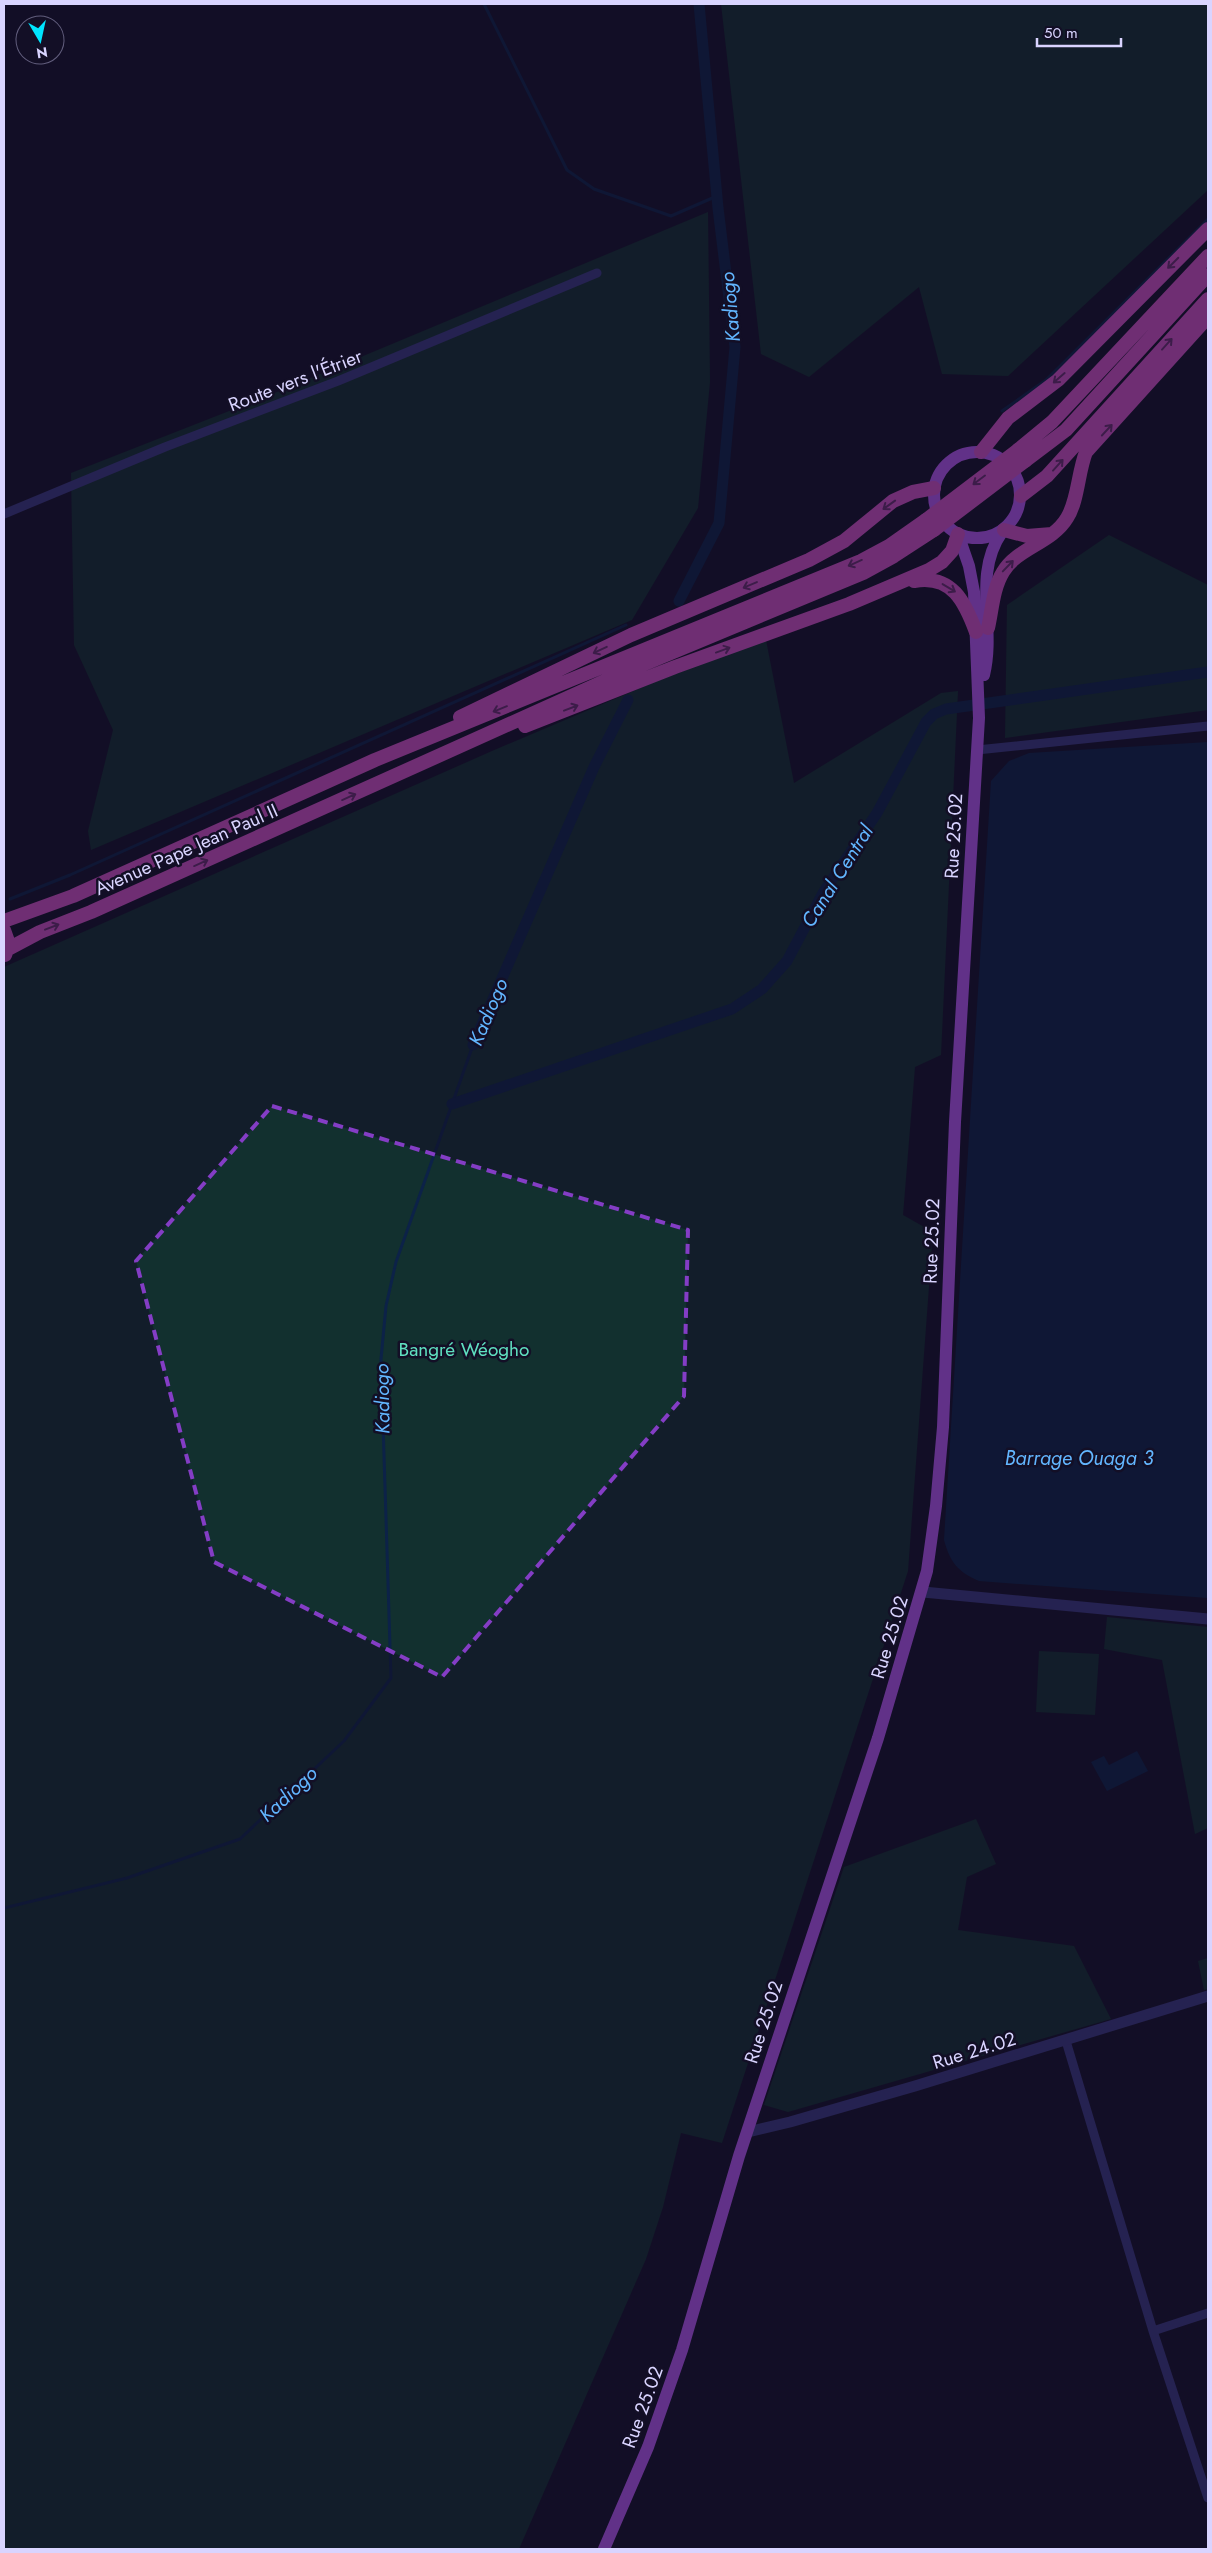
<svg xmlns="http://www.w3.org/2000/svg" width="1212" height="2553" viewBox="0 0 1212 2553" font-family="Jost,sans-serif">
  <style>
    .green { fill: #12302f }
    .water { fill: #0c2248 }
    .lines { fill: none; stroke-linecap: round; stroke-linejoin: round }
    .stream { stroke: #0c2248; stroke-width: 3 }
    .canal { stroke: #0c2248; stroke-width: 11 }
    .minor { stroke: #3d3a85; stroke-width: 9 }
    .tertiary { stroke: #3d3a85; stroke-width: 11 }
    .primary { stroke: #c25bff; stroke-width: 12 }
    .trunk { stroke: #e055d1; stroke-width: 14 }
    .trunk-bridge { stroke: #e055d1; stroke-width: 14 }
    .oneway { stroke: #6f2e73 }
    .marked { fill: none; stroke: #843dc5; stroke-width: 4; stroke-dasharray: 10 6; stroke-linejoin: round }
    .labels { text-anchor: middle; stroke-width: 5; stroke-linejoin: round; paint-order: stroke }
    .street-label { font-size: 19px; fill: #d9d4ff; stroke: #130f26 }
    .park-label { font-size: 19px; fill: #5fe0c0; stroke: #130f26 }
    .water-label { font-size: 20px; font-style: italic; fill: #62b6ff; stroke: #130f26 }
  </style>
  <rect width="100%" height="100%" fill="#130f26"/>
  <path class="green" d="M721,4H1208V190L1008,376L942,374L919,287L809,377L761,354Z
    M708,212L710,382L698,508L632,620L91,850L88,831L113,730L74,645L71,473L265,397Z
    M1109,535L1208,585V710L1005,738L1007,605Z
    M765,635L794,783L941,693L958,691L941,1055L915,1067L903,1215L933,1232L908,1571L722,2143L681,2133L663,2207L646,2259L519,2549H4V967L492,751Z
    M1107,1617L1208,1627V1828L1195,1834L1162,1660L1104,1649Z
    M1039,1651L1099,1654L1095,1715L1036,1712Z
    M976,1819L996,1864L967,1877L958,1930L1074,1946L1111,2019L788,2112L764,2105L844,1867Z
    M1208,1958V1989L1204,1990L1198,1961Z"/>
  <path class="water" d="M1208,742V1598L979,1581C958,1572 950,1562 944,1540L991,781L1009,761L1029,753Z
    M1137,1751L1148,1771L1107,1791L1091,1762L1104,1756L1109,1765Z"/>
  <g class="lines">
    <path class="stream" d="M484,4L567,170L594,189L671,216L717,196
      M1002,411L1046,380L1208,219
      M10,899L70,875L626,625
      M4,1908L127,1878L240,1839L344,1741L391,1678L381,1359L386,1306L396,1262L473,1045"/>
    <path class="canal" d="M679,601L719,523L735,347L718,208L699,4
      M473,1045L594,767L628,700
      M452,1104L732,1009L762,989L787,961L823,893L877,813L926,722L934,714L946,709L1208,672"/>
    <path class="minor" d="M4,514L165,447L338,381L597,273
      M977,750L1208,726
      M1066,2041L1153,2331L1208,2498
      M1153,2331L1208,2313"/>
    <path class="tertiary" d="M923,1592L1208,1619
      M748,2132L790,2122L915,2086L1208,1996"/>
    <path class="primary" d="M934 495a43 43 0 1 1 86 0a43 43 0 1 1-86 0Z
      M984,675C996,626 972,575 1002,532
      M604,2549L648,2447L682,2350L739,2156L878,1738L927,1571L936,1506L943,1427L955,1122L979,718L974,592L969,566L958,534"/>
    <path class="trunk" d="M1018,450L1052,422L1208,256
      M981,452L1008,418L1058,380L1208,229
      M1025,461L1066,430L1208,275
      M1021,496L1047,476L1208,299
      M1004,530L1027,536L1052,534
      M914,581C952,574 965,602 976,632
      M988,628C992,611 993,588 1003,572C1017,548 1052,543 1067,518C1078,501 1078,472 1086,452L1208,317
      M460,717L631,635L809,560L844,541L893,501L913,492L934,488
      M525,726L675,667L849,604L929,570L942,562L952,551L958,534
      M4,921L73,896L375,760L861,561L889,546L926,520
      M4,930L9,944L5,955
      M8,949L40,932L91,912L625,672L863,573L894,556L934,530"/>
    <path class="trunk-bridge" d="M926,520L1018,450
      M934,530L1025,461"/>
  </g>
  <defs><path id="oneway-shaft" d="M-6 0H5M1.5-3L5.5 0L1.5 3" fill="none" stroke-width="1.6" stroke-linecap="round" stroke-linejoin="round" transform="scale(1.25)"/></defs>
  <g class="oneway">
    <use href="#oneway-shaft" transform="translate(1173 263) rotate(135)"/>
    <use href="#oneway-shaft" transform="translate(1167 344) rotate(-48)"/>
    <use href="#oneway-shaft" transform="translate(1059 378) rotate(139)"/>
    <use href="#oneway-shaft" transform="translate(1107 430) rotate(-47)"/>
    <use href="#oneway-shaft" transform="translate(1058 465) rotate(-48)"/>
    <use href="#oneway-shaft" transform="translate(979 480) rotate(143)"/>
    <use href="#oneway-shaft" transform="translate(889 505) rotate(144)"/>
    <use href="#oneway-shaft" transform="translate(855 563) rotate(156)"/>
    <use href="#oneway-shaft" transform="translate(1008 566) rotate(-46)"/>
    <use href="#oneway-shaft" transform="translate(750 585) rotate(157)"/>
    <use href="#oneway-shaft" transform="translate(949 588) rotate(31)"/>
    <use href="#oneway-shaft" transform="translate(600 650) rotate(155)"/>
    <use href="#oneway-shaft" transform="translate(723 650) rotate(-20)"/>
    <use href="#oneway-shaft" transform="translate(571 708) rotate(-21)"/>
    <use href="#oneway-shaft" transform="translate(500 709) rotate(158)"/>
    <use href="#oneway-shaft" transform="translate(349 797) rotate(-24)"/>
    <use href="#oneway-shaft" transform="translate(201 863) rotate(-24)"/>
    <use href="#oneway-shaft" transform="translate(52 927) rotate(-21)"/>
  </g>
  <path d="M0 0H1212V2553H0ZM272,1106L688,1230L684,1396L442,1677L214,1562L136,1261Z" fill="#130f26" fill-opacity=".55" fill-rule="evenodd"/>
  <path class="marked" d="M272,1106L688,1230L684,1396L442,1677L214,1562L136,1261Z"/>
  <g class="labels">
    <g class="street-label">
      <text transform="translate(295 380) rotate(-21)" y="7">Route vers l'Étrier</text>
      <text transform="translate(953 836) rotate(-87)" y="7">Rue 25.02</text>
      <text transform="translate(186 849) rotate(-24)" y="7">Avenue Pape Jean Paul II</text>
      <text transform="translate(931 1241) rotate(-88)" y="7">Rue 25.02</text>
      <text transform="translate(889 1637) rotate(-73)" y="7">Rue 25.02</text>
      <text transform="translate(763 2022) rotate(-72)" y="7">Rue 25.02</text>
      <text transform="translate(974 2050) rotate(-17)" y="7">Rue 24.02</text>
      <text transform="translate(642 2407) rotate(-70)" y="7">Rue 25.02</text>
    </g>
    <g class="park-label">
      <text x="464" y="1356">Bangré Wéogho</text>
    </g>
    <g class="water-label">
      <text transform="translate(730 307) rotate(-95)" y="7">Kadiogo</text>
      <text transform="translate(837 876) rotate(-58)" y="7">Canal Central</text>
      <text transform="translate(488 1012) rotate(-67)" y="7">Kadiogo</text>
      <text transform="translate(382 1399) rotate(-91)" y="7">Kadiogo</text>
      <text x="1079" y="1465">Barrage Ouaga 3</text>
      <text transform="translate(288 1794) rotate(-43)" y="7">Kadiogo</text>
    </g>
  </g>
  <rect width="1212" height="2553" fill="none" stroke="#d9d4ff" stroke-width="10"/>
  <g transform="translate(40 40) rotate(171)"><circle r="24" fill="#130f26" stroke="#625e7d"/>
  <path d="M0-4L9 19L0 12L-9 19Z" fill="#00e5ff"/>
  <text y="-8" font-size="14" font-weight="bold" text-anchor="middle" fill="#d9d4ff">N</text>
  </g>
  <path d="M1037 38v8h84v-8" fill="none" stroke="#d9d4ff" stroke-width="2.5"/>
  <text x="1044" y="38" font-size="15" fill="#d9d4ff" stroke="#130f26" stroke-width="4" paint-order="stroke">50 m</text>
</svg>
